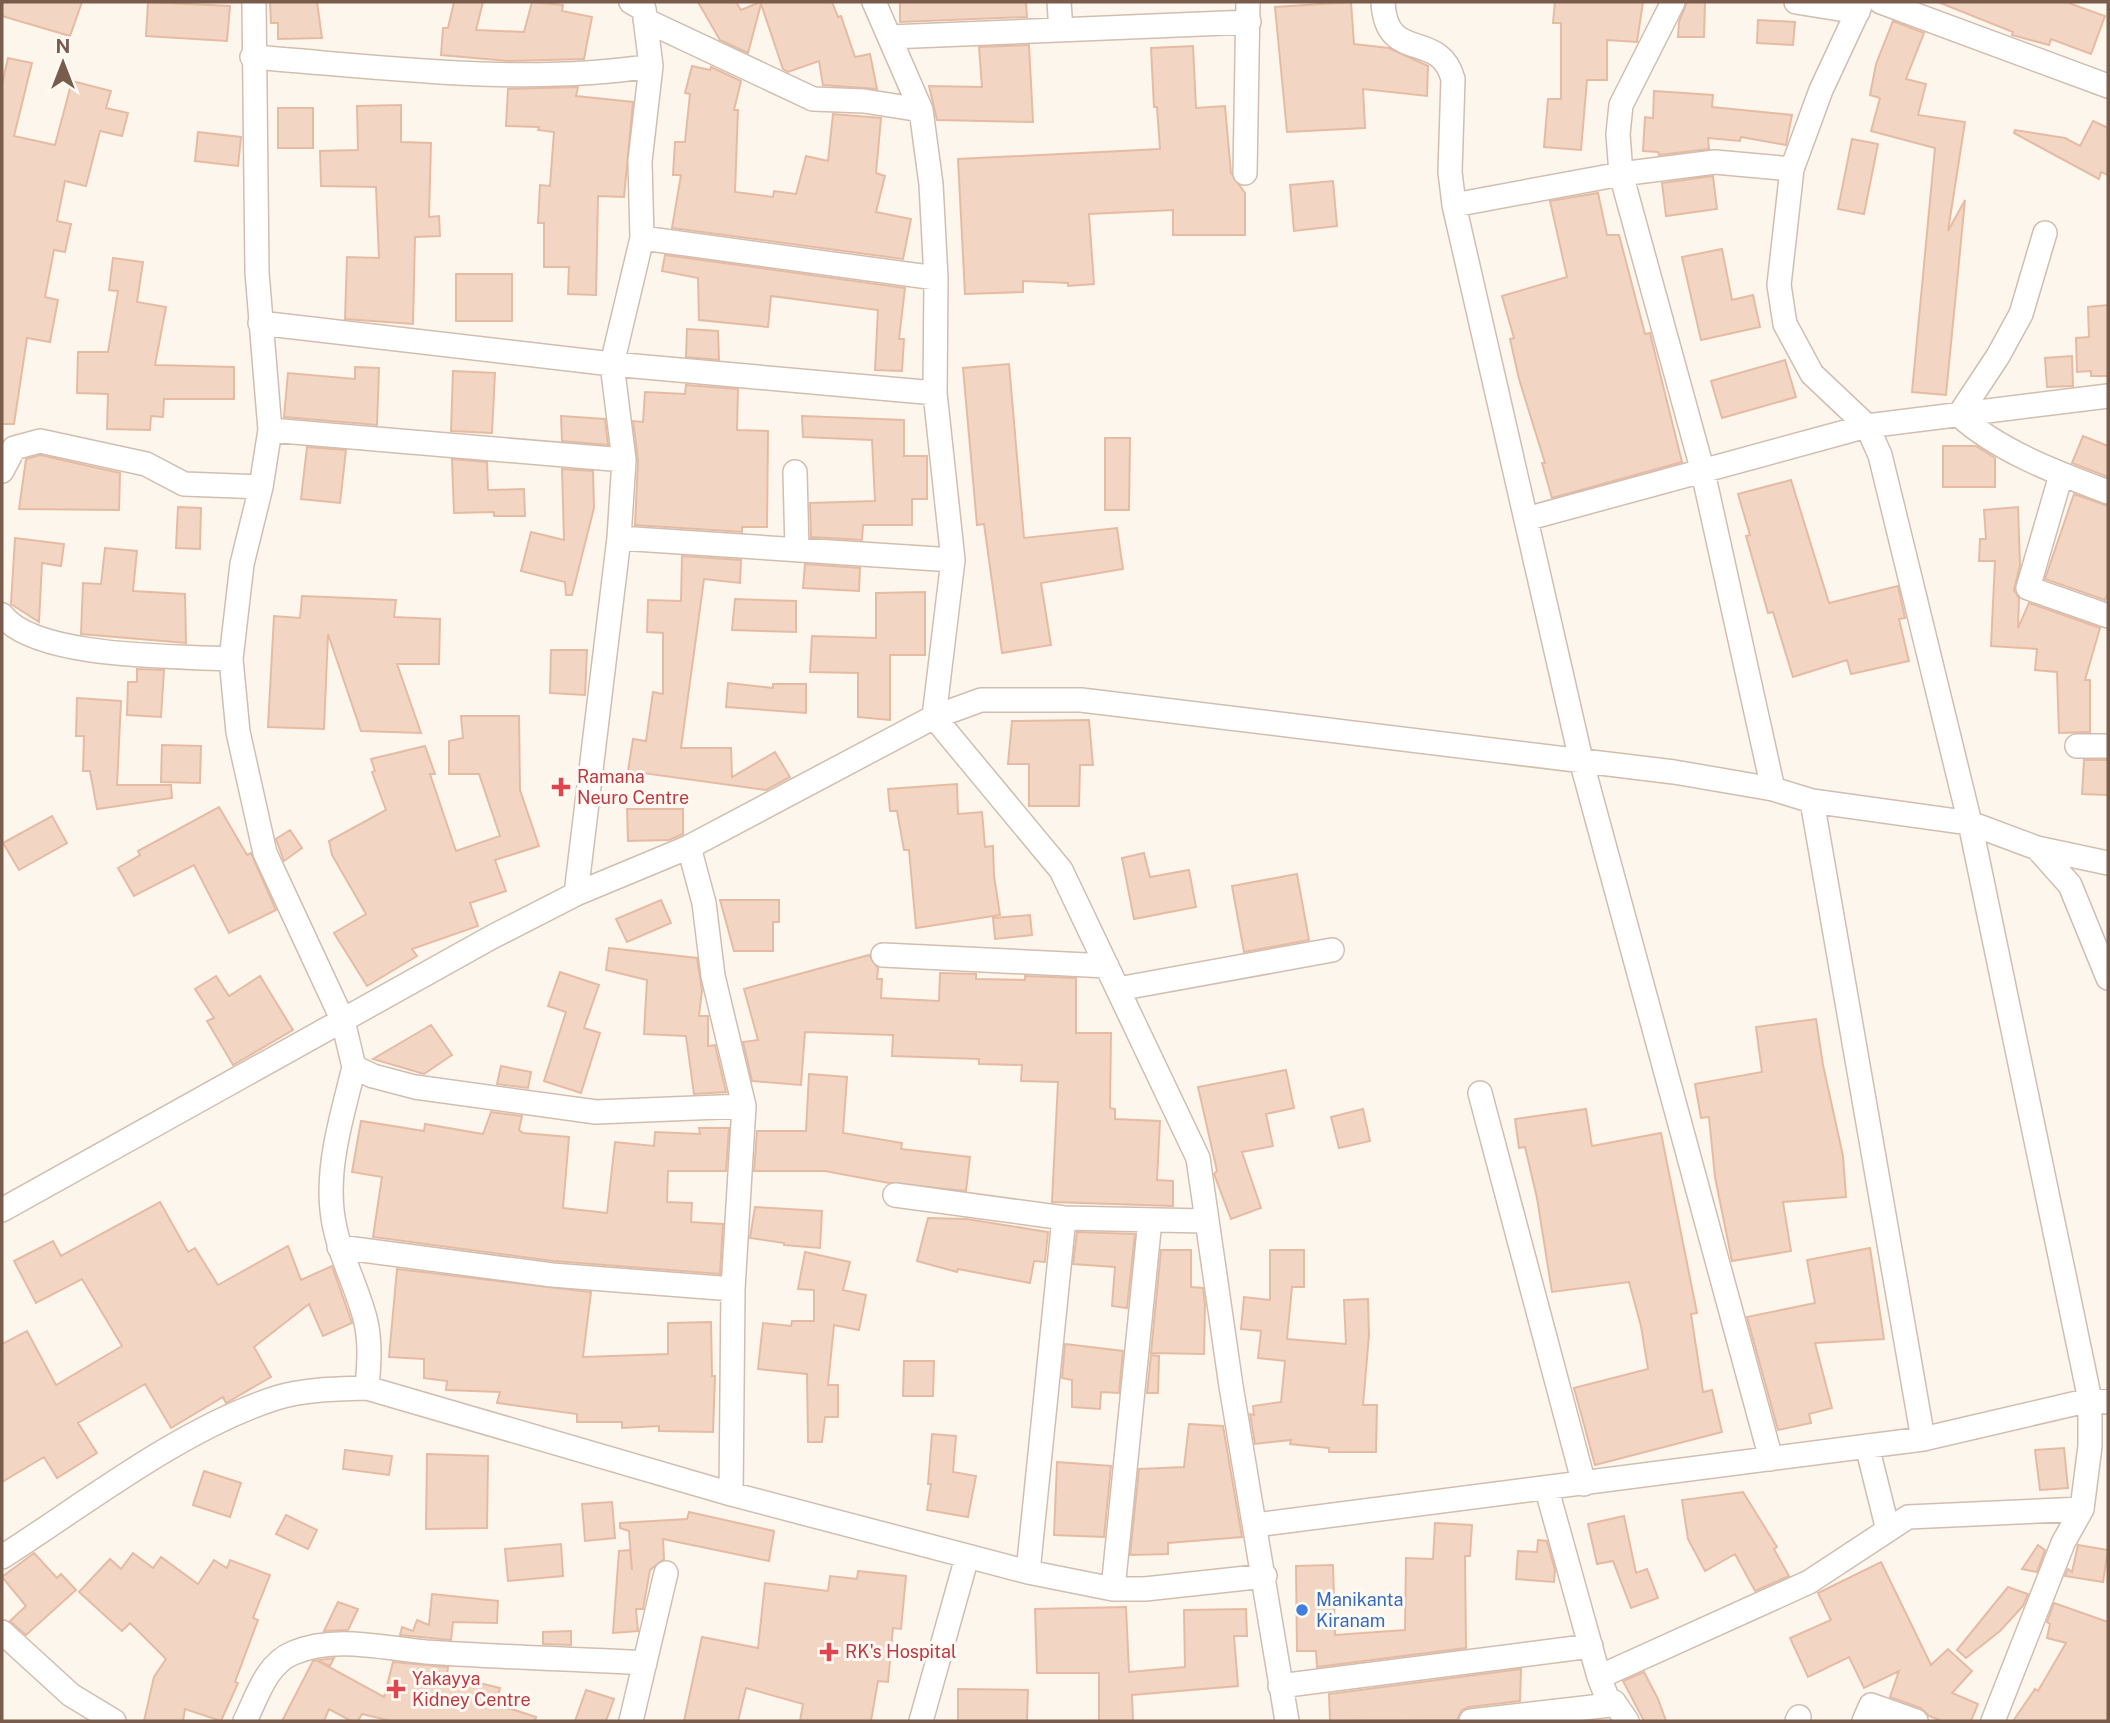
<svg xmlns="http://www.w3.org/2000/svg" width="2110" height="1723" viewBox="0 0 2110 1723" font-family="'Public Sans',sans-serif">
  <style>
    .building { fill: #f3d5c3; stroke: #e6bba3; stroke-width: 2 }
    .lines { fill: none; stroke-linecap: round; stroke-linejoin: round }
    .minor-casing { stroke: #d1beb0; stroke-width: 26 }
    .minor { stroke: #fff; stroke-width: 23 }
    .health-dot { fill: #e0444e; stroke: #fffaf3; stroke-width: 2.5 }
    .shop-dot { fill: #3f7fe0; stroke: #fffaf3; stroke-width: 2.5 }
    .labels { text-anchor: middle; stroke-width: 6; stroke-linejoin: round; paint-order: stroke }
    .health-label { font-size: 18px; fill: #be3a42; stroke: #fffaf3; text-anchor: start }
    .shop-label { font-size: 18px; fill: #366cbe; stroke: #fffaf3; text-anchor: start }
  </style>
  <rect width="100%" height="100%" fill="#fdf6ec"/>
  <path class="building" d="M2,2H82L70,36L2,16Z
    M148,2L230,6L227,41L146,36Z
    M270,2H317L322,38L278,39V23H271Z
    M454,2H483L476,30L524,32L532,2L563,5L562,11L592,17L584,59L509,61L441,55L443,28H448Z
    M698,2H736L741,10L760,2H832L838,17L841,16L855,57L870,54L877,89L823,85L819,61L788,72L783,69L761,4L748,53L720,40Z
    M900,2H1026L1027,17L900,22Z
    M1351,2L1354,44L1389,48L1428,66L1427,96L1363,89L1365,128L1287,132L1275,7Z
    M1555,2H1643L1637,42L1607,40V80H1587L1581,150L1544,147L1548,99H1561V23H1553Z
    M1687,2H1705L1704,37H1678L1679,22Z
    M1938,2H2066L2105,16L2091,54L2051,39L2049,45L2012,35L2013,32Z
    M1758,20L1795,22L1793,45L1757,43Z
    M1893,21L1924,33L1906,79L1926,84L1918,115L1965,122L1948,231L1965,200L1946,395L1912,392L1935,148L1871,131L1880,98L1870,95L1876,64Z
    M1029,45L1033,122L937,120L929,86L982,87L979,47Z
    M1193,46L1196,108L1225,106L1231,173L1245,193V235H1173V210L1089,214L1094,284L1068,286V283L1023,281V292L965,294L958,159L1160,149L1157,107H1154L1151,48Z
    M8,58L32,63L14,136L55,145L72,81L111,91L106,108L128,113L122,136L100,131L86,186L65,181L57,221L71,224L65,252L54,250L45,297L58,300L50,342L27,338L14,424H2V84Z
    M692,66L710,70L711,67L741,81L734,110H738L735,192L773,197L774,191L796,194L806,156L828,161L833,114L881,118L876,173L885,176L876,212L911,219L903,259L672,228L681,175H673L675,142H685L690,94L685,93Z
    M578,87L576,96L633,102L624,197L598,196L596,295L568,294L569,267H544V223H538L540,185L550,186L554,132L538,130L539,127L506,126L508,89Z
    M1654,91L1713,95L1712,107L1792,115L1786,145L1741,137L1740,141L1708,138L1709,149L1659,155L1658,152L1643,151L1645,117L1653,118Z
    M401,105V142L431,143L429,217L439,216L440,236L415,237L413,324L345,319L347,257L379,258L376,187L321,186L320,151L358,150L357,106Z
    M278,108H313V148H278Z
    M2093,121L2108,128V175L2101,172L2099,179L2014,133L2015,130L2065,138L2080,146Z
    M198,132L241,137L238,166L195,161Z
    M1852,139L1878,144L1864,214L1838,209Z
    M1713,176L1717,209L1666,216L1662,183Z
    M1333,181L1337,226L1294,231L1290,185Z
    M1598,193L1607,235H1619L1645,334L1650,333L1682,462L1552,498L1542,463H1545L1519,379L1510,339L1514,338L1502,296L1567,277L1550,201Z
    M1722,249L1732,300L1753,295L1760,327L1701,340L1682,257Z
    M665,255L905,288L899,339H904L902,371L875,370L878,310L771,296L768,327L699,320L698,278L662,271Z
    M113,258L143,262L137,302L166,307L155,365L234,367V399H164L163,417L151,416L150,430L107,429L108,394L77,393L78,352H108L118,291L109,290Z
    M456,274H512V321H456Z
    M2108,305V376H2091V371L2077,372L2076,338L2089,337L2088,307Z
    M687,329L718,331L719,360L686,357Z
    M2072,356L2073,386L2047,387L2045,358Z
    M1785,360L1796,397L1722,418L1711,381Z
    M1009,364L1024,538L1117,528L1123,569L1041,583L1051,645L1002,653L984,524L977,525L963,368Z
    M355,367L379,368L377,425L284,417L288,373L355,379Z
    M453,371L495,373L492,433L451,431Z
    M686,385L738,389L737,430L768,431L767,527H742V532L635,525L638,461L633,421L643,422L645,392L685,394Z
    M561,416L605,419L608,445L562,441Z
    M802,416L904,420V456H927V499H912V525H863L862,540L811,537L810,503L875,501L872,440L803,437Z
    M2083,436L2108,446V477L2072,463Z
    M1105,438H1130L1129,510H1105Z
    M1943,446H1976L1995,458V487H1943Z
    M307,447L346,450L340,503L301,499Z
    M40,455L120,473L119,510L19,509L26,459Z
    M452,459L487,462L488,490L524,489L525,516H494V512L454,513Z
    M562,469L593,471L594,508L572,595H566L565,582L521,571L531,532L564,540Z
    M1791,480L1829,603L1898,586L1905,618L1899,619L1909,661L1851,674L1847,660L1793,677L1773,612L1768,613L1746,536L1750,535L1738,494Z
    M2074,494L2108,506V593L2105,600L2045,579Z
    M178,507L201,508L200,549L176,548Z
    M2018,507L2020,565L2014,590L2019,598L2018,628L2029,603L2100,628L2085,680H2090V732L2059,733L2057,672L2035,670L2037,649L1991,646L1995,561H1979L1980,539H1986L1984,510Z
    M15,538L64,544L61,566L42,563L39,622L11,604Z
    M105,548L137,551L133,591L185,594L186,643L81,634L83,583L101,584Z
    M682,556L741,560L740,583L704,579L681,748H731L732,777L775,752L790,777L766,790L628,771L633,739L646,741L653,692L663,694V633L647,632L648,600L681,601Z
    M805,564L860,568L859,591L803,588Z
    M925,592V655H890V720L858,717V673L810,672L812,636L876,638V593Z
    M302,596L396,600L394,617L440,619L439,664H397L421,733L361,731L328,634L324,729L268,727L274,616L300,618Z
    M735,599L796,601V632L732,630Z
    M551,650H587L585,695L550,693Z
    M137,669L164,670L161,717L127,715L128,682H137Z
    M728,683L773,688V684H806V713L726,707Z
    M77,698L121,701L117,785H171L172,798L97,809L90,771H83L84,736H76Z
    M461,716H519L520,790L539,846L495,860L506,891L470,903L478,926L412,949L417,956L367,986L334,933L366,914L332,855L329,841L386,810L372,772L375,771L371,759L425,746L435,774H430L456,851L500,836L479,774H449V741L463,738Z
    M1089,720L1093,765H1080L1079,806H1029V764H1008L1012,721Z
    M162,745L201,746L200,783L161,782Z
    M2084,760H2108V795L2082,794Z
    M957,784L958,814L982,812L985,847L993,846L994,876L1000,915L916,928L909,850H904L897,811H890L888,789Z
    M219,807L247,855L251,853L276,910L229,933L194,865L134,896L118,868L140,855L138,851Z
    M627,809H683V834L669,840L628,841Z
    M52,816L67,843L19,870L3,843Z
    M290,830L302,848L284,861L276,839Z
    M1144,853L1150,877L1189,870L1196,907L1134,919L1122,858Z
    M1297,874L1309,940L1244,952L1232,886Z
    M661,900L671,923L627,942L616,919Z
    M720,900H779V922H773V951H734Z
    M1030,915L1032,935L995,939L993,918Z
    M609,948L697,958L702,990L699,1016H708V1046L715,1045L726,1092L694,1094L686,1036L644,1034L647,980L606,970Z
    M869,955L878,968L877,979H882L881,998L939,1001L940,973L976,974V979L1025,980V976L1076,978V1033H1111L1110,1108L1115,1109V1119L1160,1121L1157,1180L1173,1181V1206L1052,1202L1058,1082L1021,1081L1022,1065L979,1064V1059L892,1056L893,1035L805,1032L801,1085L752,1081L743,1042L758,1040L744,989Z
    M560,972L599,985L584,1028L600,1033L581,1093L544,1081L566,1012L548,1006Z
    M216,976L229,996L260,976L293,1030L233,1065L207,1021L214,1018L195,989Z
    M1816,1019L1823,1065L1843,1156L1846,1197L1783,1202L1791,1251L1732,1261L1715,1177L1709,1117L1701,1118L1695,1084L1762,1072L1756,1027Z
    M431,1025L452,1055L424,1074L373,1059Z
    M501,1066L531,1072L528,1088L497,1084Z
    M1286,1070L1294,1108L1266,1114L1273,1146L1242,1152L1261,1208L1231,1219L1214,1174L1217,1171L1198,1087Z
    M809,1074L847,1077L843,1133L902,1143L901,1149L970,1157L966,1191L889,1183L825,1171H754L757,1131H806Z
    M1363,1109L1370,1141L1339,1148L1331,1117Z
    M1586,1109L1592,1146L1661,1133L1697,1313L1691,1314L1703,1392L1712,1390L1722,1432L1595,1465L1574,1388L1648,1369L1641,1326L1629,1282L1552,1292L1537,1198L1525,1147L1519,1148L1515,1119Z
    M491,1112L522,1116L519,1130L523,1133L569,1137L563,1208L607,1213L615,1142L654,1146L655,1132L700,1134L699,1128H729L726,1171H668L667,1202L692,1203L691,1222L723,1224L720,1274L553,1261L373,1237L382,1177L352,1172L361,1121L424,1131L425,1124L483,1134Z
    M160,1202L188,1252L195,1248L218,1285L288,1246L301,1280L332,1266L352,1323L323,1336L309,1304L254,1347L271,1377L226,1403L223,1397L171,1428L145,1384L78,1423L97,1453L57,1478L44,1457L2,1482V1344L27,1331L56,1385L122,1346L82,1279L36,1303L14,1261L53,1241L61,1256Z
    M755,1207L822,1211L820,1248L784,1245V1243L750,1238Z
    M928,1218L967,1219L1048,1232L1045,1262L1034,1261L1030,1283L958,1269L957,1272L917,1261Z
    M1077,1232L1135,1234L1127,1308L1112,1306L1115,1267L1073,1264Z
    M1870,1248L1884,1339L1815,1343L1832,1408L1809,1414L1811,1423L1778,1430L1747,1317L1815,1303L1807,1260Z
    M1161,1250H1191V1287L1203,1288L1205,1305L1204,1354L1151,1353Z
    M1270,1250H1304V1287H1292L1287,1339L1346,1344L1344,1300L1368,1299L1369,1335L1363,1405H1377L1376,1452H1329V1448L1290,1444L1291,1440L1255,1444L1250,1414L1254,1415L1253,1406L1281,1402L1285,1361L1258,1358L1261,1331L1241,1329L1244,1297L1270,1300Z
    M805,1252L850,1262L843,1290L866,1295L859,1330L834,1325L828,1385H838V1417H825L822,1442H808L807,1374L758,1369L763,1323L791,1326L792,1321H814V1290L798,1289Z
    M397,1269L591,1292L583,1357L668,1354V1323L711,1322L712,1376H715L713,1432L659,1431V1426L622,1428V1422H577V1414L497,1403L500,1392L446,1390L447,1381L424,1378V1359L389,1357Z
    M1065,1344L1123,1351L1119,1393L1101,1392L1100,1409L1072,1407V1380L1062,1378Z
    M1151,1355L1159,1356L1158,1393H1147Z
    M904,1361H934L933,1396H903Z
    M1189,1424L1223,1426L1242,1537L1168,1543V1554L1130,1555L1139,1469L1184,1467Z
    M932,1434L956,1436L953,1472L976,1476L968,1517L927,1510L931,1484H928Z
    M2064,1448L2068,1488L2040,1490L2035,1450Z
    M345,1450L392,1456L389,1475L343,1469Z
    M427,1454L488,1456L487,1528L426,1529Z
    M1057,1462L1111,1466L1104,1537L1054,1535Z
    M204,1471L241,1483L230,1517L193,1505Z
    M1743,1492L1777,1547L1774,1549L1789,1576L1755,1591L1735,1554L1705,1571L1688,1539L1682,1500Z
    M612,1502L615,1538L585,1541L582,1504Z
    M689,1512L774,1531L769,1561L663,1539L664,1559L650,1570L643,1609H636L638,1631L613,1633L619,1551L630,1550L632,1570L629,1531L620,1528V1523L687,1519Z
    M286,1515L317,1530L308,1549L276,1534Z
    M1624,1516L1636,1573L1647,1569L1658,1598L1631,1608L1613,1561L1597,1564L1588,1524Z
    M1435,1523L1472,1525L1470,1556H1465L1466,1648L1317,1667L1316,1651H1297L1296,1566L1333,1565L1335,1635L1405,1630L1406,1558L1433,1559Z
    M1538,1540L1547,1541L1555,1570L1554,1582L1516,1579L1518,1551L1537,1552Z
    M561,1544L563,1576L508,1581L505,1549Z
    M2038,1545L2045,1550L2037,1572L2022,1569Z
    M2078,1545L2108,1550L2103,1582L2065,1576L2068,1569L2072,1572Z
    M34,1553L57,1578L61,1574L76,1590L26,1635L10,1621L26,1606L2,1577Z
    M133,1553L153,1568L161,1557L198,1584L214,1560L227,1568L230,1560L270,1575L253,1618L258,1620L235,1682L238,1683L221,1721L185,1709L183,1721H144L154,1677L166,1659L130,1623L122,1631L79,1592L110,1559L121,1569Z
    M1881,1562L1931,1665L1948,1649L1972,1671L1952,1693L1978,1704L1971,1721H1942L1929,1716L1921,1708L1890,1697L1899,1671L1864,1688L1849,1657L1808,1677L1790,1638L1831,1620L1818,1593Z
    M858,1571L906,1576L901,1629L893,1628L888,1682L878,1681L871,1721H800L803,1704L746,1688L738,1721H684L702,1637L758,1648L765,1583L828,1591L830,1576L857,1579Z
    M2008,1587L2028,1594L2023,1606L2000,1631L1966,1658L1957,1650Z
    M432,1594L498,1601L497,1623L453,1622L451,1640L400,1635L402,1627L413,1631L417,1620L429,1625Z
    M338,1602L358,1609L348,1630L324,1631Z
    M2054,1603L2108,1622V1721H2013L2035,1689L2038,1691L2066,1643L2047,1638L2050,1624L2047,1622Z
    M1126,1607L1129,1672L1185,1667L1184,1610L1246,1609L1247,1636H1234L1238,1686L1132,1695L1133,1721H1099V1673H1037L1035,1609Z
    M571,1631V1645L543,1644V1632Z
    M334,1658L330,1666L318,1661L384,1697L393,1662L448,1667L447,1675L500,1688L496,1704L536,1717L535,1721H391L362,1714L358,1721H351L329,1709L324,1721H282L313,1661Z
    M1521,1669L1520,1701L1469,1707L1462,1710L1457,1720L1330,1721L1329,1694Z
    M1644,1672L1658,1699L1666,1721H1644L1623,1681Z
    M958,1689L1028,1690L1027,1721H958Z
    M586,1690L614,1699L606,1721H575Z"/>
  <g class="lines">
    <g class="minor-casing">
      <path id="minor" d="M254,2L257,272L270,430L261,487L242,564L231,659L238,732L265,853L343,1021L354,1067L373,1076L415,1087L596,1112L744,1106
        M874,2L921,110L931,184L936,278L935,393L953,560
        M1059,2L1061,30
        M1383,2C1386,65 1439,28 1453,79L1450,172L1454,205
        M1673,2L1621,105L1618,134L1621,174L1715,162L1792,169
        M1796,2L1858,12
        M1862,2L1821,90L1792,169L1779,285L1785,324L1812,374L1867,426L1880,455L1970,823L2090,1400V1446L2082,1509L2063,1543L1993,1721
        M1881,2L2108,86
        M645,20L813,99L864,101L921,110
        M890,37L1249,22
        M252,57C384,67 520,86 651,66
        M1245,173L1248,2
        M2045,233L2021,314L1998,356L1959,415C2000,452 2058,473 2108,492
        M642,238L936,278
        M260,323L612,364L935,393
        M270,430L624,460
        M2,471L14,448L40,441L146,464L184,484L261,487
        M795,472L797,550
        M2061,475L2028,588L2108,616
        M1526,519L1867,426L2108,396
        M619,538L953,560L934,717L1061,870L1198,1158L1231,1386L1287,1721
        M2,615C36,659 177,656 231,659
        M2077,746H2108
        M1812,801L1923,1439
        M689,847L704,903L713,976L744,1106L733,1289L731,1494L1028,1572L1064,1218
        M2037,848L2070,885L2108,978
        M576,894L619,538L624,460L612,364L642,238L640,161L651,66L644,9L631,2
        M883,955L1107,966
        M1118,989L1332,950
        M354,1067C343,1113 327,1162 332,1210C336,1249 355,1281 365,1318C371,1341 369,1365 367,1388
        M1480,1093L1584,1484
        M895,1195L1064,1218L1205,1221
        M2,1210L492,937L576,894L689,847L934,717L981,700H1081L1674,772L1773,789L1812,801L1970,823L2037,848L2108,863
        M339,1247L552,1275L733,1289
        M1867,1446L1888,1530
        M1771,1459L1581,760L1454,205L1621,174L1703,472L1773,789
        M1547,1490L1599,1677L1610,1705L1614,1702L1627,1721
        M1256,1525L1923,1439L2090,1400L2108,1402
        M2,1557C85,1504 182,1428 276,1398C304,1389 337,1389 367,1388L731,1494
        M1028,1572L1113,1589H1145L1265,1576
        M1113,1589L1150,1220
        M2,1632L71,1695L114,1721
        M1599,1677L1809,1582L1908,1517L2082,1509
        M1280,1686L1591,1646
        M245,1721C257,1697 266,1664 293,1653C335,1635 382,1648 426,1652C499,1657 572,1659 645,1663
        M631,1721L666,1573
        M921,1721L967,1557
        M1471,1721L1610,1705
        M1797,1721L1799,1717
        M1864,1721L1871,1705L1916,1721"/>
    </g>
    <use href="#minor" class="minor"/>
  </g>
  <g class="health-dot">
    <path d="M557.5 776.5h7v7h7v7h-7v7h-7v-7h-7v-7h7z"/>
    <path d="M825.5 1641.5h7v7h7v7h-7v7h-7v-7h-7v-7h7z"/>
    <path d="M392.5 1678.5h7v7h7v7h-7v7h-7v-7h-7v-7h7z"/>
  </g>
  <circle class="shop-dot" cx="1302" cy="1610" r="7"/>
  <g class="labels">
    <g class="health-label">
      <text x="577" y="783">Ramana<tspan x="577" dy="21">Neuro Centre</tspan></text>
      <text x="845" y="1658">RK's Hospital</text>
      <text x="412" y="1685">Yakayya<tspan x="412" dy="21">Kidney Centre</tspan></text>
    </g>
    <g class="shop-label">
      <text x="1316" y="1606">Manikanta<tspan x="1316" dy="21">Kiranam</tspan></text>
    </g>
  </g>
  <rect width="2110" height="1723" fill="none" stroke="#7a5c4d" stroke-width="7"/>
  <g transform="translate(63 63)" stroke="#fffaf3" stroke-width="5" paint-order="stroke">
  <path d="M0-5L12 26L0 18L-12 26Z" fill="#7a5c4d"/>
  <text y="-10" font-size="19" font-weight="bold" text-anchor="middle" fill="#7a5c4d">N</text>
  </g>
</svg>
